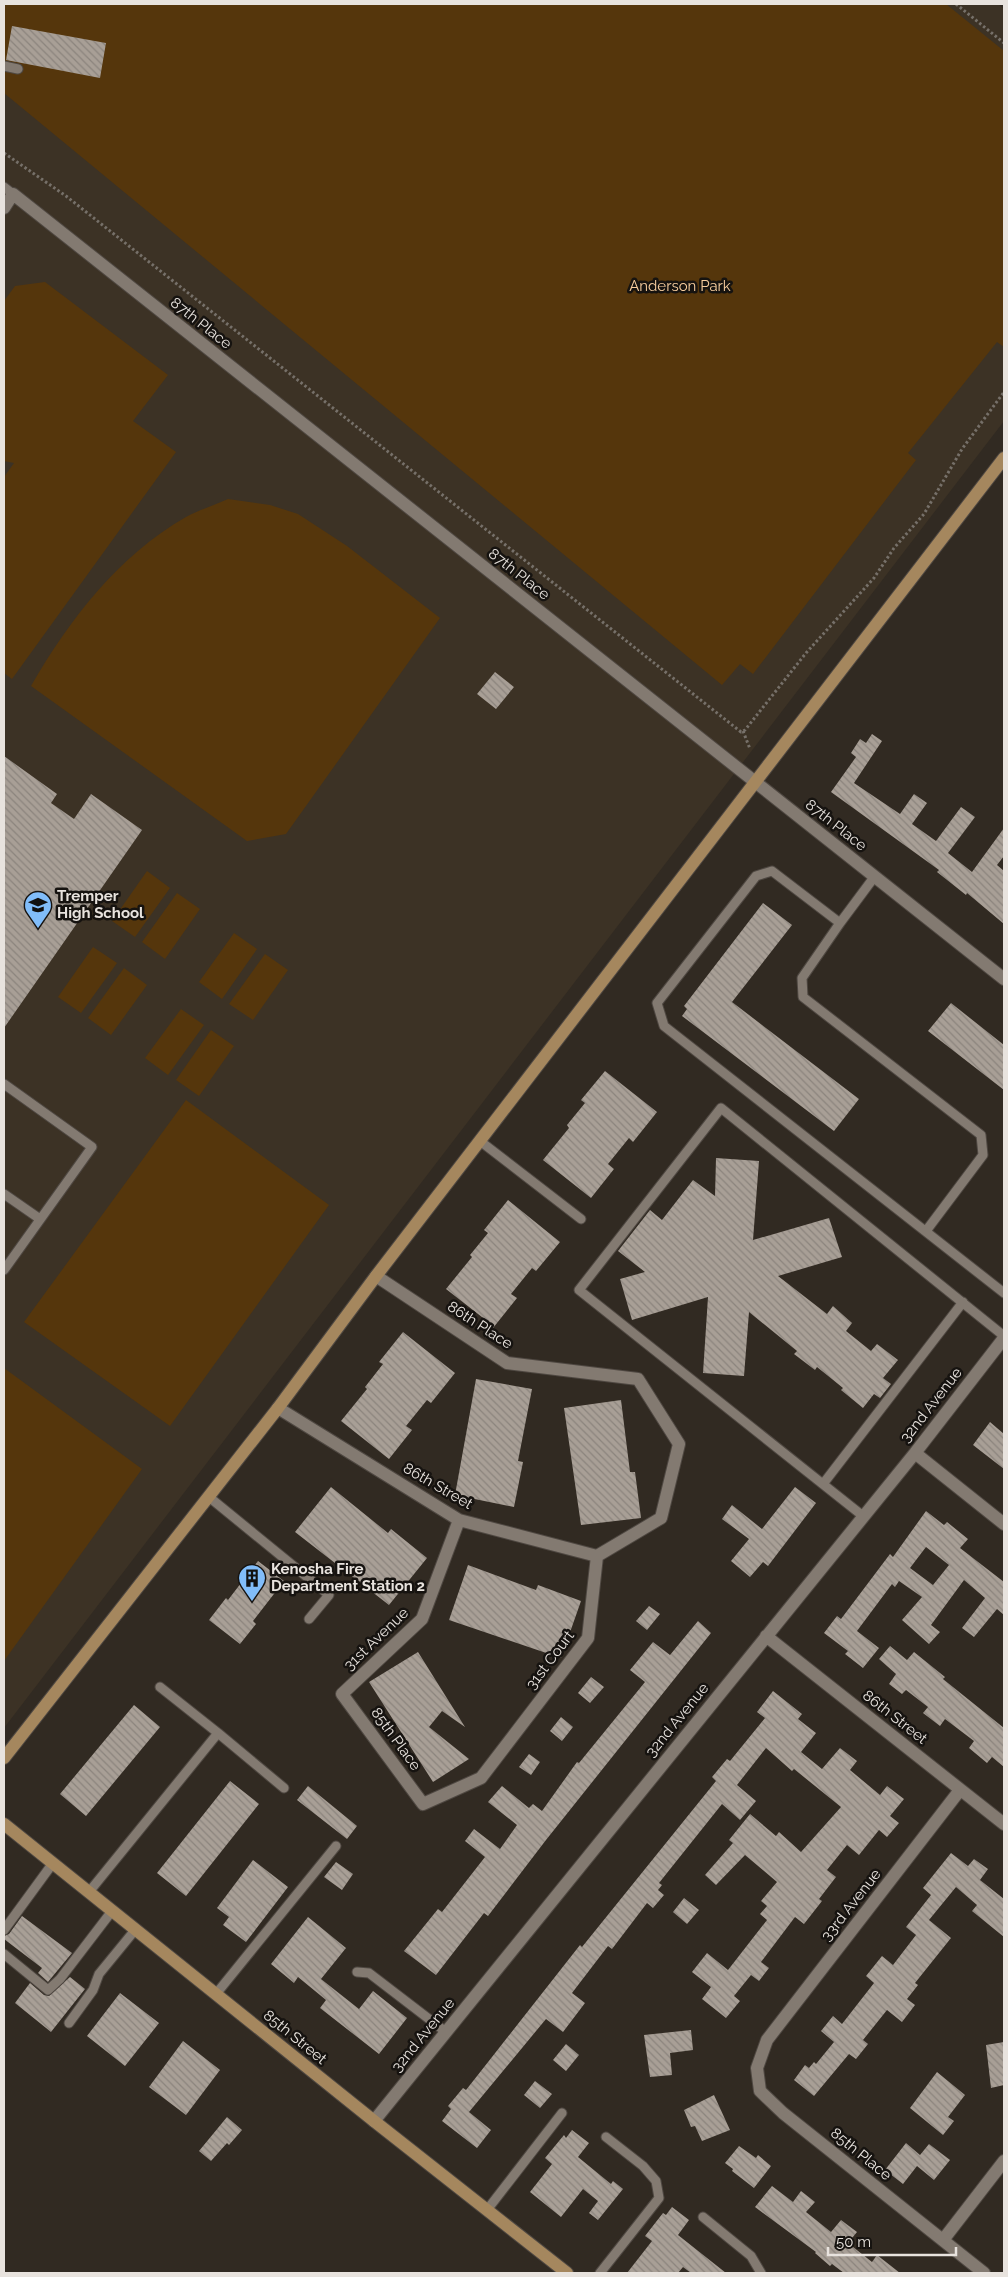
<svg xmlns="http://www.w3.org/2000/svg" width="1008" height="2277" viewBox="0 0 1008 2277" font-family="Raleway,sans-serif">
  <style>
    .built { fill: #3c3225 }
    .green { fill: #55360c }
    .building { fill: url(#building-back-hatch); fill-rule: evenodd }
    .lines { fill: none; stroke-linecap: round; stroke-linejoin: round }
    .lane-casing { stroke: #4f4842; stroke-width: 11 }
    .street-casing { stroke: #4f4842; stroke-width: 14 }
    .secondary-casing { stroke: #4f4842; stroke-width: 14 }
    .path { stroke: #767069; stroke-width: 3; stroke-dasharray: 2.5 2.5; stroke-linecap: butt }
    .lane { stroke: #837a71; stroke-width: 9 }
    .street { stroke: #837a71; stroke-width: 12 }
    .secondary { stroke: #a5875e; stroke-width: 12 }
    .labels { text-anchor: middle; stroke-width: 5; stroke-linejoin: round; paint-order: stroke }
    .park-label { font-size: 15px; fill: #f8ce9e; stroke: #161310 }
    .street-label { font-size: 15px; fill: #e8e3de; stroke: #161310 }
    .poi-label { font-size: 15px; font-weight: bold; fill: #e8e3de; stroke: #161310; text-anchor: start }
  </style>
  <defs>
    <pattern id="building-back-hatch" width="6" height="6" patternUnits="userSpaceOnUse" patternTransform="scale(1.25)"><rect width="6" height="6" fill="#a89f96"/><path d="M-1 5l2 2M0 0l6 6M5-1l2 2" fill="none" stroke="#8b847d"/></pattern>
  </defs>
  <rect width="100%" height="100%" fill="#312a22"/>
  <path class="built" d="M4,4H998L1004,9V421L4,1728Z"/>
  <path class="green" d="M4,4H946L1004,51V347L997,342L908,453L916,460L753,674L740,664L722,685L4,93Z
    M45,282L168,375L133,421L176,452L12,679L4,673V477L14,463L4,461V301L15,286Z
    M228,499L270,505L298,514L347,546L440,618L286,834L247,841L31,686C70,619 118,556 186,517C199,510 215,505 228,499Z
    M147,871L170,888L135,937L112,921Z
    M177,893L200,909L165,959L142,942Z
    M234,933L257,949L222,999L199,982Z
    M93,947L117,963L81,1013L58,997Z
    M265,954L288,970L253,1020L229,1004Z
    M124,968L147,985L111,1035L88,1018Z
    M181,1009L204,1025L168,1075L145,1058Z
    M211,1030L234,1046L199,1096L176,1080Z
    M186,1100L329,1205L170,1426L24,1322Z
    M4,1368L142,1469L4,1661Z"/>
  <path class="building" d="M12,26L106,43L100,78L6,60Z
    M495,672L514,687L496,709L477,694Z
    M872,734L882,741L854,783L900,814L914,794L927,803L912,824L936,841L961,807L975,817L948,853L972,872L1004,828V856L997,865L1004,871V924L967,893L966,895L937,872L939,870L831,792L856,757L851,753L860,739L866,743Z
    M4,756L57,794L51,803L74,819L91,794L142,830L4,1028Z
    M763,903L792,925L732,1002L859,1099L834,1131L682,1016L687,1009L684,1006Z
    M951,1003L1004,1045V1090L928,1031Z
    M605,1071L657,1112L633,1142L629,1138L608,1164L614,1169L591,1198L543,1160L569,1128L567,1125L585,1103L581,1100Z
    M716,1158L759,1161L753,1240L829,1218L842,1257L778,1276L827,1314L833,1306L852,1323L846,1331L871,1351L877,1344L898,1360L883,1378L891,1384L880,1398L874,1394L863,1408L841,1390L843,1388L817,1367L815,1370L794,1354L797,1351L749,1312L744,1376L703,1373L708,1297L632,1320L620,1279L645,1272L618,1251L650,1210L662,1220L693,1180L715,1196Z
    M508,1200L560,1242L536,1271L532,1268L511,1294L517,1298L485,1338L487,1321L446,1289L472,1257L470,1255L488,1233L484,1230Z
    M403,1332L455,1373L431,1403L427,1400L406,1426L412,1430L389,1459L341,1421L367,1389L365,1387L383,1364L379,1362Z
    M476,1379L532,1389L518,1461L523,1462L514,1507L455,1495Z
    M621,1400L630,1472H635L641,1518L581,1525L564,1408Z
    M990,1422L1004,1434V1469L973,1445Z
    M331,1487L388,1533L391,1529L427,1558L389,1605L295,1532Z
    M795,1487L816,1503L768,1566L763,1562L750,1577L731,1561L749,1539L722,1519L732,1505L762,1529Z
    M926,1511L944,1525L947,1522L968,1539L960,1548L1004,1582V1615L997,1609L974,1637L962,1628L985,1598L964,1580L931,1625L940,1632L929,1644L902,1620L922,1597L899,1581L895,1587L892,1584L857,1631L879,1648L863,1668L845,1654L848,1651L824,1633L837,1616L841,1619L890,1554L893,1557ZM926,1547L949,1565L933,1585L910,1568Z
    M258,1561L284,1581L253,1621L256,1624L240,1644L209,1620L226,1598L228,1600Z
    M468,1565L536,1590L538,1585L581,1601L561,1658L449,1620Z
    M649,1606L660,1614L647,1630L636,1621Z
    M698,1621L711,1633L546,1840L488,1916L484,1913L436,1975L404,1951L438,1909L442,1912L485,1857L465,1841L474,1829L500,1849L517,1825L488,1802L502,1786L529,1808L533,1804L542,1811L577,1762L579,1763L645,1682L630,1670L653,1642L670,1655Z
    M890,1646L907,1660L914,1652L945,1677L943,1679L1004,1728V1767L992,1757L987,1763L969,1748L974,1741L945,1719L940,1726L923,1713L928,1707L906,1690L902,1694L889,1684L896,1674L879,1659Z
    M418,1652L465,1727L442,1711L429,1727L469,1759L433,1782L369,1682Z
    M591,1677L604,1687L590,1703L578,1693Z
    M773,1691L802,1714L798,1719L816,1733L801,1752L822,1769L840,1748L857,1761L850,1770L880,1795L887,1786L904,1799L890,1816L899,1823L887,1837L879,1830L859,1855L847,1845L827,1870L836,1877L819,1899L822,1901L804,1924L795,1917L761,1962L769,1968L759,1981L751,1975L734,1996L740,2001L726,2018L702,1999L711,1987L692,1972L707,1953L728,1970L767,1920L760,1914L767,1906L761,1901L777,1882L745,1855L716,1885L705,1875L733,1843L729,1840L750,1814L776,1836L779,1832L801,1852L841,1807L794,1769L792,1771L766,1748L737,1785L756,1801L740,1820L722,1804L659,1883L662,1885L658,1890L664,1895L653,1908L647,1903L612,1949L608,1946L572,1993L585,2003L563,2032L546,2019L469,2112L491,2130L477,2148L442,2121L451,2109L448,2106L463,2088L466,2090L492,2057L580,1945L582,1947L716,1781L712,1777L727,1759L730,1761L765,1718L757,1712Z
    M134,1705L160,1727L86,1816L60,1794Z
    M561,1717L573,1727L562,1741L550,1731Z
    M529,1754L540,1762L531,1775L519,1767Z
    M230,1781L259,1804L186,1896L157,1873Z
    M308,1786L357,1826L347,1839L297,1800Z
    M951,1853L968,1866L974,1859L988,1869L980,1880L1004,1899V1937L972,1911L977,1905L956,1887L929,1920L951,1938L915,1983L918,1985L907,1999L915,2005L902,2022L887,2010L863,2040L868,2044L856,2059L849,2054L814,2096L794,2080L805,2065L809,2068L814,2062L816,2064L834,2042L821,2031L833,2016L842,2024L874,1983L866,1976L882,1956L893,1965L916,1935L906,1927L931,1895L923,1888Z
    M253,1860L288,1887L246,1942L223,1925L229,1917L217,1908Z
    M336,1862L353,1874L342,1890L324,1877Z
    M684,1898L699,1910L687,1924L673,1912Z
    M22,1916L72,1953L48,1982L38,1973L42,1968L4,1939V1936L9,1934Z
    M308,1917L346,1948L321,1979L359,2009L373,1991L407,2018L379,2054L320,2008L326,2000L298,1977L294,1983L271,1964Z
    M70,1977L85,1989L51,2032L15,2003L30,1983L44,1995L49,1996Z
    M120,1993L159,2023L125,2066L87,2036Z
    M691,2030L693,2050L670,2053L672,2075L650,2077L644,2035Z
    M183,2041L220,2070L186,2115L149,2087Z
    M1004,2042V2085L991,2088L986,2045Z
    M566,2044L579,2055L566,2071L553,2060Z
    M937,2072L965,2095L948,2117L954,2121L943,2135L910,2108Z
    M535,2081L552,2094L540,2108L524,2095Z
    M714,2095L730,2130L702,2141L695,2126L691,2127L684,2110Z
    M227,2117L242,2130L229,2145L227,2143L211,2161L199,2151Z
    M572,2130L589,2143L578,2157L611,2184L613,2181L623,2189L598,2220L589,2213L598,2201L583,2189L561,2217L530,2192L552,2164L545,2158L564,2135L566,2138Z
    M906,2143L920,2155L929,2144L950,2160L934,2180L917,2166L903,2184L885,2170Z
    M739,2146L756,2158L758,2155L771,2166L754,2188L732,2171L733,2169L725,2163Z
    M772,2186L793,2202L801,2191L815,2202L806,2212L831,2232L841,2220L857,2232L848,2243L872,2262L877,2255L900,2273H844L832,2264L830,2266L815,2253L816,2252L755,2207Z
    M672,2207L689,2220L678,2235L726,2273H691L683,2267L678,2273H627L652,2241L645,2236L663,2213L666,2215Z"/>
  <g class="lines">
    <g class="lane-casing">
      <path id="lane" d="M4,66L18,69
        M4,187L13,194
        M875,876L840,923L772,871L756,876L657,1003L664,1026L1004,1293
        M840,923L802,978L803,997L981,1135L983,1155L926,1231
        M4,1084L92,1147L4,1270
        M480,1141L581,1219
        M4,1194L40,1219
        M823,1484L963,1302
        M209,1497L329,1595L309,1619
        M863,1516L579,1290L721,1108L1004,1336
        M160,1687L218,1733
        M89,1892L218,1733L284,1788
        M4,1930L53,1863
        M4,1954L48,1990L60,1979L112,1911
        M357,1972L369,1973L446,2032
        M216,1994L336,1846
        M69,2023L93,1990L99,1974L135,1930
        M487,2210L562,2113
        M703,2217L751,2256L761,2273
        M600,2273L659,2198L656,2181L643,2166L606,2137"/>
    </g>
    <g class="street-casing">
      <path id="street" d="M4,208L13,194L1004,979
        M376,1276L507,1363L638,1379L679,1444L661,1518L597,1556L588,1638L481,1778L423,1804L342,1694L422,1619L459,1520
        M278,1408L459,1520L597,1556
        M915,1453L1004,1524
        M766,1636L1004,1824
        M960,1790L767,2040L757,2068L760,2091L783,2113L984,2273
        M374,2121L915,1453L1004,1338
        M943,2240L1004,2161"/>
    </g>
    <g class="secondary-casing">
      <path id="secondary" d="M4,1758L278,1408L376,1276L1004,458
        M4,1824L374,2121L567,2273"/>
    </g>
    <path class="path" d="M956,4L1004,43
      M4,153L66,196L741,732L745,730L806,653L874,578L894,548L924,514L962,449L1004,392
      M743,731L750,749"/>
    <use href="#lane" class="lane"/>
    <use href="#street" class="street"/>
    <use href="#secondary" class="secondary"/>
  </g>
  <defs>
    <g id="school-pin" transform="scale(1.4375)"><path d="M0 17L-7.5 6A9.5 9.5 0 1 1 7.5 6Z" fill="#81bdfa" stroke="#161310"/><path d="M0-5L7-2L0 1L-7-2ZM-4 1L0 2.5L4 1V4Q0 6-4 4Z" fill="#111"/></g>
    <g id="building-pin" transform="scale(1.4375)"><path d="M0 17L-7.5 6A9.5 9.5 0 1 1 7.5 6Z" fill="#81bdfa" stroke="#161310"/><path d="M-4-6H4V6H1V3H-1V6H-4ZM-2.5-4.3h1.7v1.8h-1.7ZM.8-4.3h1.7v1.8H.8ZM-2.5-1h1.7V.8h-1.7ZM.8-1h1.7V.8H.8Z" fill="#111"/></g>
  </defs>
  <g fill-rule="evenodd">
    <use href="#school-pin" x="38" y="905"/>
    <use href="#building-pin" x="252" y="1578"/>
  </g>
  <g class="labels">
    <g class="park-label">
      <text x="680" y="291">Anderson Park</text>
    </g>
    <g class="street-label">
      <text transform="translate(201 323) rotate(38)" y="5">87th Place</text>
      <text transform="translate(519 574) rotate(38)" y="5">87th Place</text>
      <text transform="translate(836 825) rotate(38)" y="5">87th Place</text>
      <text transform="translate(480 1325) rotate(33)" y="5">86th Place</text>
      <text transform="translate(931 1405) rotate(-52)" y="5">32nd Avenue</text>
      <text transform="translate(438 1486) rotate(30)" y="5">86th Street</text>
      <text transform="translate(376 1639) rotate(-44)" y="5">31st Avenue</text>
      <text transform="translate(550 1660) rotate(-53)" y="5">31st Court</text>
      <text transform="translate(895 1717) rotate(38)" y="5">86th Street</text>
      <text transform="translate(677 1720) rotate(-51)" y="5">32nd Avenue</text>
      <text transform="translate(396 1739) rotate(54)" y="5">85th Place</text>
      <text transform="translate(851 1905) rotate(-52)" y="5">33rd Avenue</text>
      <text transform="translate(423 2035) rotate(-51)" y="5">32nd Avenue</text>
      <text transform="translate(295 2037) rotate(39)" y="5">85th Street</text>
      <text transform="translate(861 2154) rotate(39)" y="5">85th Place</text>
    </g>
    <g class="poi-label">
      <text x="57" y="901">Tremper<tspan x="57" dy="17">High School</tspan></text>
      <text x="271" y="1574">Kenosha Fire<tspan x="271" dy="17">Department Station 2</tspan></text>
    </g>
  </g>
  <rect width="1008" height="2277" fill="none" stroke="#e8e3de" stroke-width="10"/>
  <path d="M828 2247v8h128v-8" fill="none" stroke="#e8e3de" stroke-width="2.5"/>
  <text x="836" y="2247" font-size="15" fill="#e8e3de" stroke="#161310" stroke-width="4" paint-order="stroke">50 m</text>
</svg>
